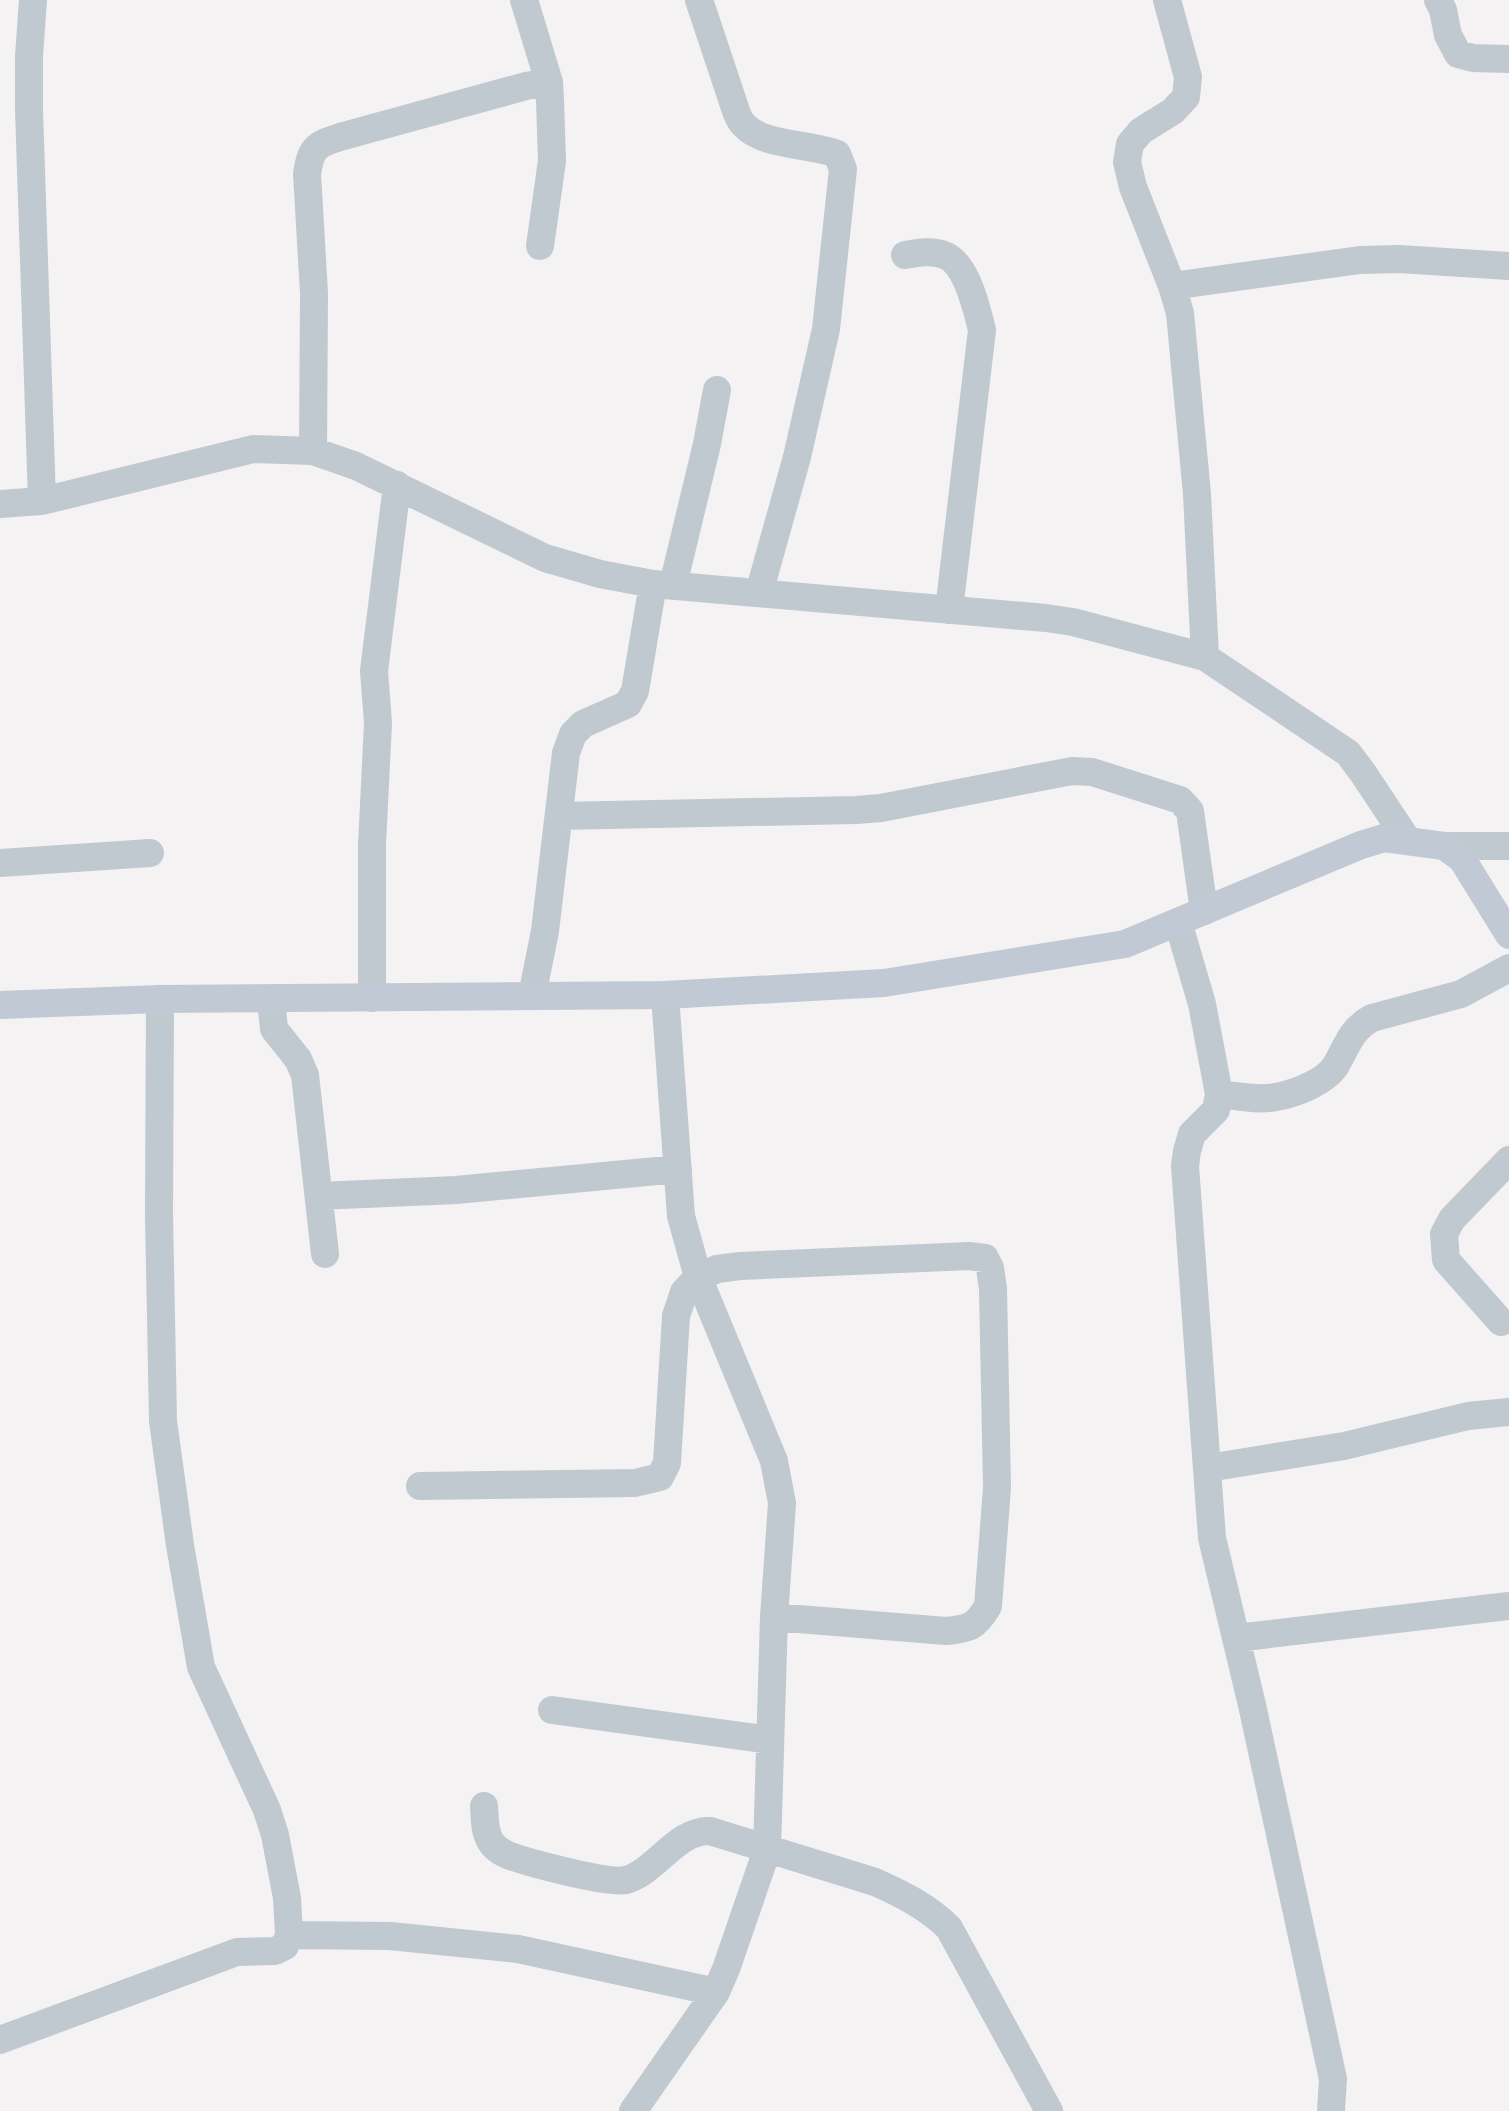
<svg xmlns="http://www.w3.org/2000/svg" width="1509" height="2111" viewBox="0 0 1509 2111" font-family="Inter,sans-serif">
  <style>
    .lines { fill: none; stroke-linecap: round; stroke-linejoin: round }
    .street { stroke: #c0c8d0; stroke-width: 28 }
    .secondary { stroke: #c0c9d4; stroke-width: 28 }
  </style>
  <rect width="100%" height="100%" fill="#f4f2f2"/>
  <g class="lines">
    <path class="street" d="M33,0L29,56V110L42,501
      M524,0L549,82L550,100L552,161L540,246
      M699,0L736,111C738,116 740,122 744,125C762,146 812,144 837,154L843,169L826,329L797,457L759,593
      M1167,0L1188,77L1186,97L1173,111L1141,131L1130,144L1127,162L1133,187L1172,286L1180,313L1197,494L1205,657
      M1438,0L1443,10L1448,35L1458,54L1473,58L1509,59
      M905,255C917,253 931,250 944,255C966,262 977,309 982,330L949,610
      M1172,286L1360,260L1399,259L1509,266
      M313,451L314,293L307,174C311,148 315,145 340,137L526,86L549,82
      M0,504L42,501L253,449L313,451L356,466L545,558L600,574L653,584L1046,618L1073,622L1205,657L1348,753L1363,773L1408,841
      M673,585L707,444L717,390
      M559,816L856,810L881,808L1072,771L1092,772L1180,800L1190,811L1204,911
      M1444,846H1509
      M0,863L150,853
      M1178,922L1202,1004L1219,1094L1216,1110L1192,1134L1187,1151L1185,1166L1212,1538L1252,1705L1333,2079L1331,2111
      M532,996L545,931L566,753L573,734L583,724L628,704L635,691L653,584
      M372,998V845L378,723L374,671L397,485
      M271,999L274,1029L298,1059L305,1075L325,1254
      M1219,1094C1237,1096 1258,1101 1276,1097C1294,1094 1326,1082 1336,1065C1347,1046 1351,1029 1372,1018L1461,994L1509,968
      M319,1196L456,1190L678,1169
      M1501,1322L1446,1260L1444,1234L1452,1219L1509,1160
      M1208,1468L1344,1446L1468,1416L1509,1412
      M420,1486L635,1483L660,1477L667,1463L676,1316L684,1292L698,1277L717,1269L740,1266L969,1256L985,1258L990,1268L993,1289L997,1488L988,1606C976,1627 969,1629 946,1631L774,1617
      M1236,1638L1509,1606
      M552,1710L770,1740
      M484,1806C485,1819 484,1836 494,1846C498,1850 505,1854 510,1856C530,1863 608,1884 626,1880C657,1871 676,1830 710,1831L875,1882C902,1894 928,1907 949,1928L1049,2111
      M289,1935L390,1936L518,1949L716,1992
      M0,2040L237,1952L275,1951L285,1946L289,1935L287,1898L275,1835L267,1810L201,1667L180,1545L163,1421L159,1214L160,999
      M633,2111L716,1992L726,1969L767,1850L774,1617L782,1503L774,1461L698,1277L681,1216L665,995"/>
    <path class="secondary" d="M0,1005L160,999L665,995L884,983L1125,944L1361,845L1384,838L1444,846L1462,859L1509,935"/>
  </g>
</svg>
